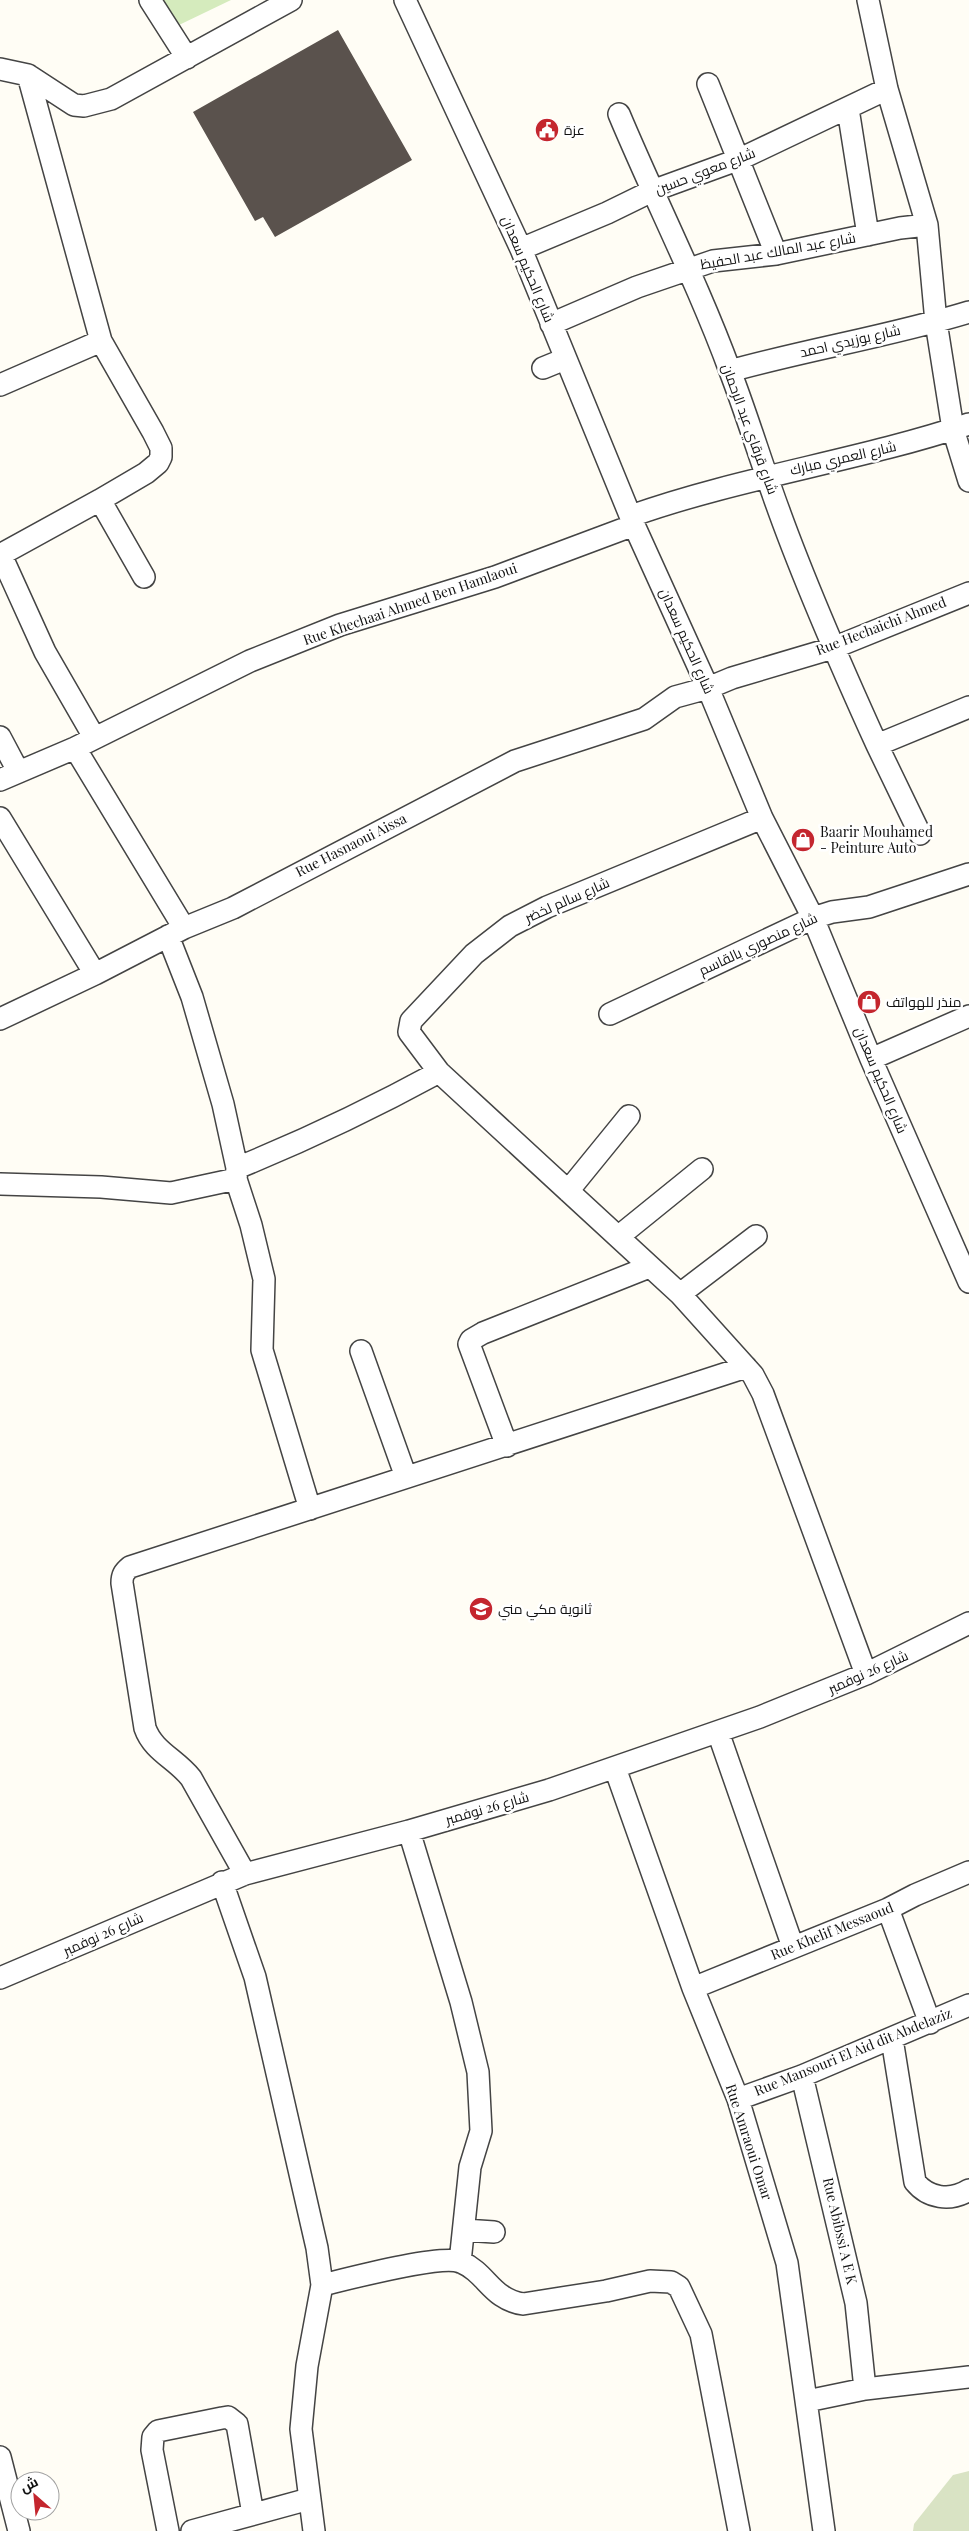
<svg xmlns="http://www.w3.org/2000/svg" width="969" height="2531" viewBox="0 0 969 2531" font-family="'Playfair Display',Cairo,serif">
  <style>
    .green { fill: #d5ebbd }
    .cemetery { fill: #d9e3c4 }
    .building { fill: #5a524d }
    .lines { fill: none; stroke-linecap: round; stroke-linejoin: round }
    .minor-casing { stroke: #444; stroke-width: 24 }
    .minor { stroke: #fff; stroke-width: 21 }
    .labels { text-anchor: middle; stroke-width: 5; stroke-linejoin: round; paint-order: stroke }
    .poi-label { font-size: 14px; fill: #111; stroke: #fff; text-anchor: start }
    .street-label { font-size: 14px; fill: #111; stroke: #fff }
  </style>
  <rect width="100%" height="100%" fill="#fffdf5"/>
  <path class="green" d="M163,0H231L179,25Z"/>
  <path class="cemetery" d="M969,2471V2531H913L914,2524L953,2475Z"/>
  <path class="building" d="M338,30L412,160L275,237L263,217L255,221L193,112Z"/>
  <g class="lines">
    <g class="minor-casing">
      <path id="minor" d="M150,0L187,58
        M405,0L521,249L634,525L708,688L762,818L813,918L871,1059L969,1282
        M868,0L887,89L927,225L936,322L953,429L969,481
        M0,69L28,75L74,105L84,106L111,99L291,0
        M708,84L776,254
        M848,109L868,235
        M619,114C655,200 698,284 730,371C748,418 762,465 779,511C808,591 842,668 877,745L969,707
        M521,249L607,213L652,191L740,159L887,89
        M551,324L637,287L713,261L776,254L900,228L927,225
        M543,368L565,359
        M730,371C809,349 891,336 969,312
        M0,385L101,341L28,75
        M100,500L146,473L158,463L161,457V448L153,432L101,341
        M631,516C741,477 858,461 969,424
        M0,555L100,500L144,577
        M1,555L45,652L94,737
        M0,737L18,771
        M877,745L920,834
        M75,748L184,928
        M0,780L75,748L250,661L340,625L495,577L634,525
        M0,818L95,974
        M762,818L547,907L510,926L474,954L411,1021L409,1032L439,1072L680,1294L753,1375L763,1394L866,1674
        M168,936L192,997L223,1104L237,1168L236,1179L251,1225L264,1279L262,1350L310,1509
        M610,1014L813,918L832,912L869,907L969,874
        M0,1019L95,974L184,928L233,908L515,761L644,719L675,697L708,688L732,678L833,648L969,593
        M871,1059L969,1016
        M237,1168C306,1140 373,1108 439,1072
        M0,1184L101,1187L171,1193L236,1179
        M568,1191L629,1116
        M618,1237L702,1169
        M680,1294L756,1236
        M361,1351L406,1477
        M507,1446L469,1344L471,1340L483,1333L649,1267
        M718,1732L793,1947
        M615,1768L693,1988L738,2099L787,2263L824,2531
        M409,1831L461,2002L478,2072L481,2131L470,2167L460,2262
        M245,1874L191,1778C176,1759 153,1751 145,1728L122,1583C122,1575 124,1572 130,1567L746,1367
        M222,1882L255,1977L317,2248L322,2285L307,2366L301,2429L314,2531
        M888,1909L930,2023
        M0,1978L245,1874L409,1831L549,1790L760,1717L866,1674L969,1623
        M693,1988L888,1909L915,1895L969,1872
        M892,2039L915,2182C928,2198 950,2202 969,2190
        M802,2076L856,2303L865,2389
        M738,2099L802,2076L969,2005
        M464,2230L494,2232
        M322,2285C347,2279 441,2254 461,2262C487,2273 491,2299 523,2304L606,2291L650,2281L671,2282L679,2287L701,2334L739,2531
        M807,2401L865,2389L969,2377
        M0,2457L19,2531
        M168,2531L152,2450L153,2437L158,2431L222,2418L228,2417L237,2424L253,2514
        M192,2531L309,2499"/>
    </g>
    <use href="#minor" class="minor"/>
  </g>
  <defs>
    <g id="civic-disc" transform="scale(1.25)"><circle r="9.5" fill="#c4262e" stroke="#fff"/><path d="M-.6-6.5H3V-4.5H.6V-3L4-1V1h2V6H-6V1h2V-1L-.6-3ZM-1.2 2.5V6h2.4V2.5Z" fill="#fff"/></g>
    <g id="shop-disc" transform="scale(1.25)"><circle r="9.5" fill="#c4262e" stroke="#fff"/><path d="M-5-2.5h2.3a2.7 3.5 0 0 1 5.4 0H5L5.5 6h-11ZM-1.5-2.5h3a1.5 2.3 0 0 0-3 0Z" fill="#fff"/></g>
    <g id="school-disc" transform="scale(1.25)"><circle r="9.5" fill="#c4262e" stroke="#fff"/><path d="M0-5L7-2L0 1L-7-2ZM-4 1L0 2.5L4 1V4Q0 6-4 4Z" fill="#fff"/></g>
  </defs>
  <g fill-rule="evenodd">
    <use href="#civic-disc" x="547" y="130"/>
    <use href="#shop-disc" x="803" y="840"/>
    <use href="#shop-disc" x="869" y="1002"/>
    <use href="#school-disc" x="481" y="1609"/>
  </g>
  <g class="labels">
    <g class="poi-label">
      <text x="564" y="135">عزة</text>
      <text x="820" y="837">Baarir Mouhamed<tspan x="820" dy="16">- Peinture Auto</tspan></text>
      <text x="886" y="1007">منذر للهواتف</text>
      <text x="498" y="1614">ثانوية مكي مني</text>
    </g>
    <g class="street-label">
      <text transform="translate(705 171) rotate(-21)" y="5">شارع معوي حسين</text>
      <text transform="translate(778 251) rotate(-10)" y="5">شارع عبد المالك عبد الحفيظ</text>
      <text transform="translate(528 269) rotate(67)" y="5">شارع الحكيم سعدان</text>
      <text transform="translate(850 341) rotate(-13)" y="5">شارع بوزيدي احمد</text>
      <text transform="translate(750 429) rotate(70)" y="5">شارع قرقاي عبد الرحمان</text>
      <text transform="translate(843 458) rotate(-13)" y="5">شارع العمري مبارك</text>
      <text transform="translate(410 604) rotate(-19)" y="5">Rue Khechaai Ahmed Ben Hamlaoui</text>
      <text transform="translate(881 626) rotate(-21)" y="5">Rue Hechaichi Ahmed</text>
      <text transform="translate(687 641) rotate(66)" y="5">شارع الحكيم سعدان</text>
      <text transform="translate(351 845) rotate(-27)" y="5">Rue Hasnaoui Aissa</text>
      <text transform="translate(567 900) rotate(-24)" y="5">شارع سالم لخضر</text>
      <text transform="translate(758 944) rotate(-25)" y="5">شارع منصوري بالقاسم</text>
      <text transform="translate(881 1080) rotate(67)" y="5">شارع الحكيم سعدان</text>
      <text transform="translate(868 1672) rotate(-24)" y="5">شارع 26 نوفمبر</text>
      <text transform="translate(487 1808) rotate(-16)" y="5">شارع 26 نوفمبر</text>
      <text transform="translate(832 1931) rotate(-22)" y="5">Rue Khelif Messaoud</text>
      <text transform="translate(103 1934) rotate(-24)" y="5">شارع 26 نوفمبر</text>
      <text transform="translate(853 2052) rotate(-22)" y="5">Rue Mansouri El Aid dit Abdelaziz</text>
      <text transform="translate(749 2142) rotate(72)" y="5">Rue Amraoui Omar</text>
      <text transform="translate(840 2231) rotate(77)" y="5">Rue Abibssi A E K</text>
    </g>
  </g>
  <g transform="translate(35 2496) rotate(333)"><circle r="24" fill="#ffffff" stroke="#a0a0a0"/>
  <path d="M0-4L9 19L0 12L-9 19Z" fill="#c4262e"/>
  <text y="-8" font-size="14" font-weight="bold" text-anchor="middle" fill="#111111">ش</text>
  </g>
</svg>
